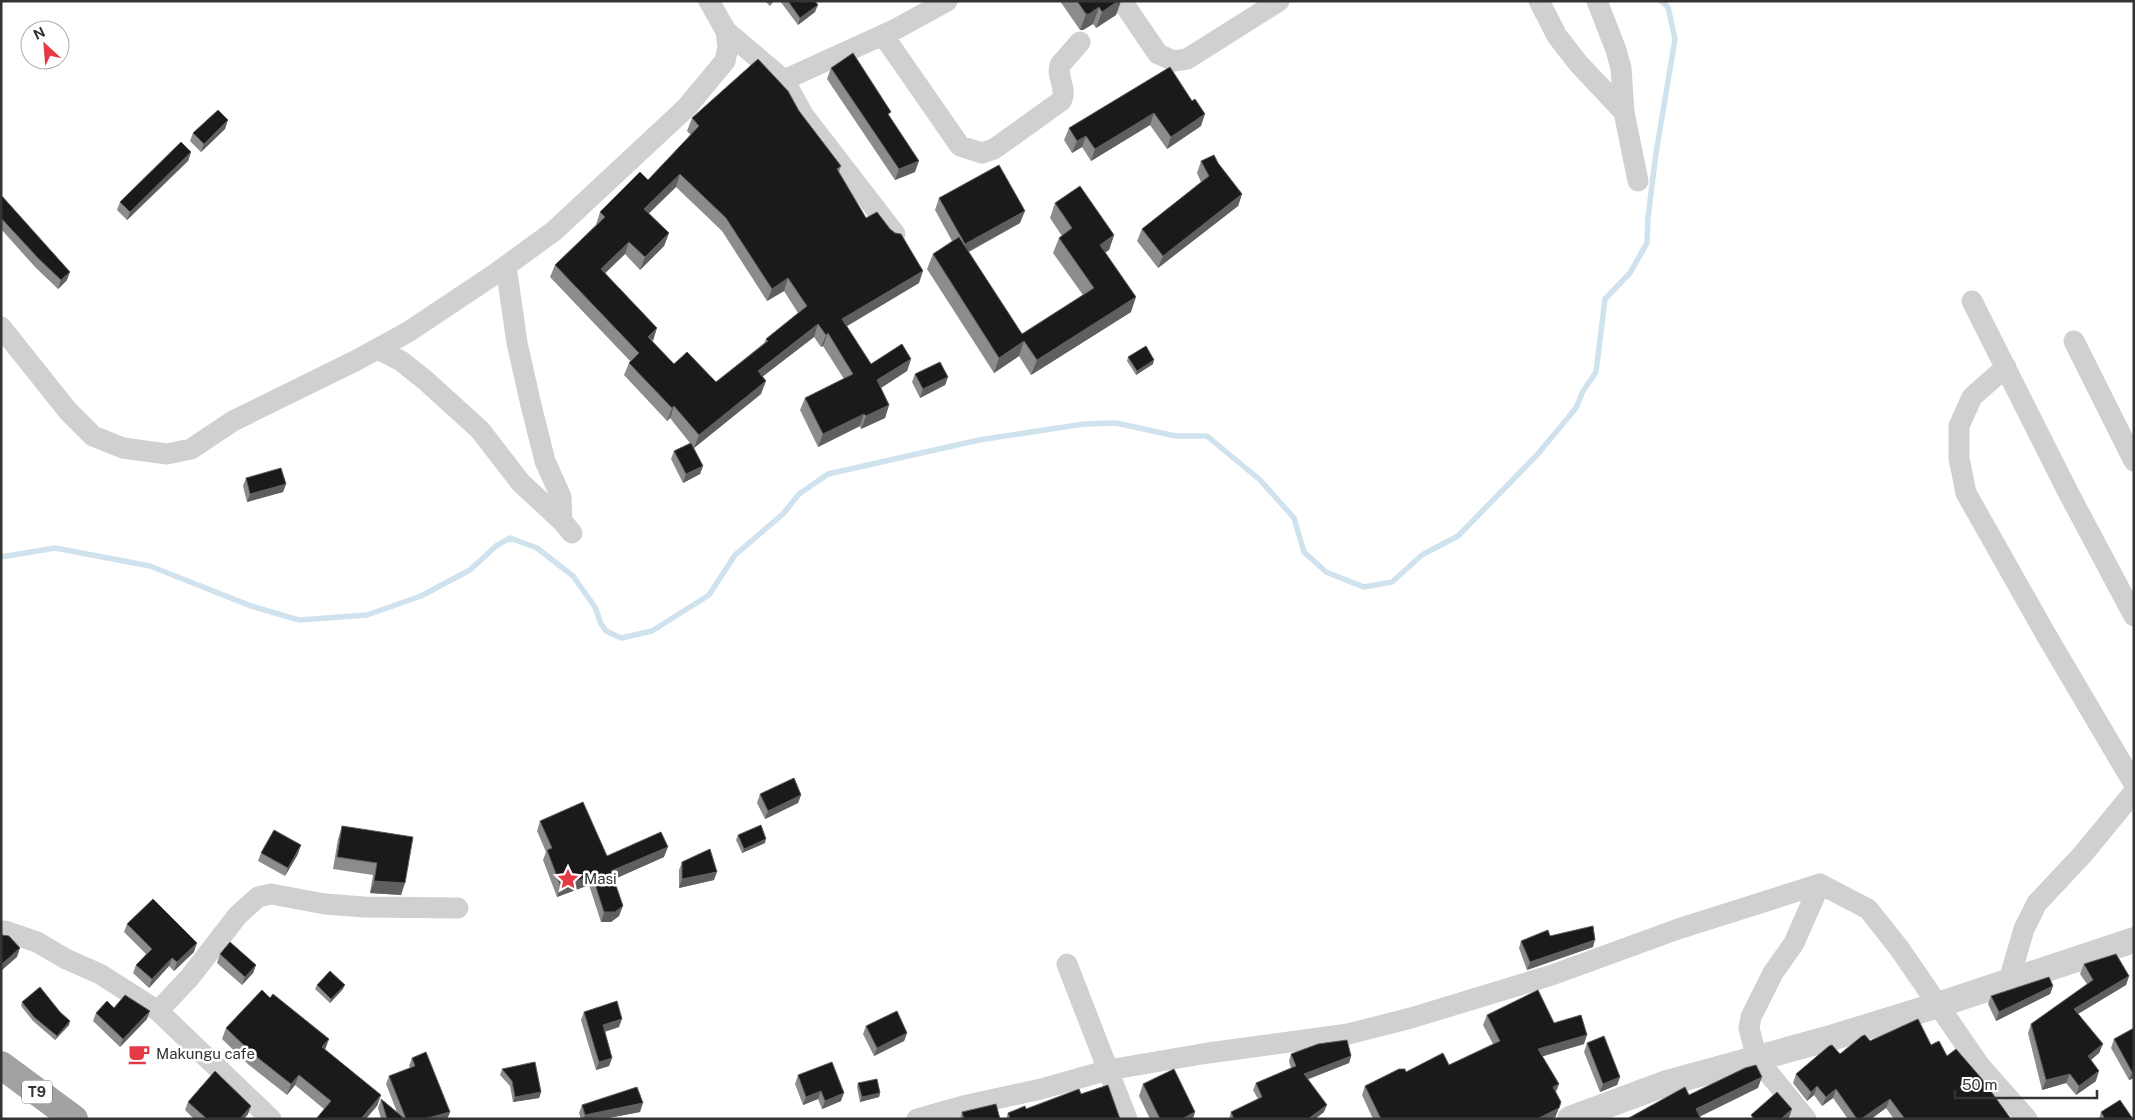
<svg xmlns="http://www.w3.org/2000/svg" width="2135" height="1120" viewBox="0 0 2135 1120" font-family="'Public Sans',sans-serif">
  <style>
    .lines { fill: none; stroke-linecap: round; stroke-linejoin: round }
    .stream { stroke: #cfe2ee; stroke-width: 5.5 }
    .minor { stroke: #d0d0d0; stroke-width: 21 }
    .tertiary { stroke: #d0d0d0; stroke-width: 26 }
    .trunk { stroke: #a2a2a2; stroke-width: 28 }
    .wall { fill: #8c8c8c; fill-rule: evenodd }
    .shaded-wall { fill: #5f5f5f }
    .building { fill: #1a1a1a; stroke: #5f5f5f; fill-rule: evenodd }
    .labels { text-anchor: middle; stroke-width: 5; stroke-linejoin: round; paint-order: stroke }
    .shield { fill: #fff; stroke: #707070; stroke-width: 1 }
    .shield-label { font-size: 14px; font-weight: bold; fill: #333 }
    .poi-label { font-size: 15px; fill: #333; stroke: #fff; text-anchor: start }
  </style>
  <rect width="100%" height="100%" fill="#fff"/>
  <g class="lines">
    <path class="stream" d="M1,557L55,548L150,566L251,606L299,620L367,615L421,596L470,570L496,546L510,538L537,548L573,576L595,607L601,624L606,631L621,638L652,631L709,595L735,555L783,514L799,494L828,474L979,440L1084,424L1116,423L1176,436H1207L1260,480L1294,518L1304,552L1326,572L1364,587L1392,582L1422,555L1458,536L1537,455L1576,408L1583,391L1596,372L1605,299L1630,273L1647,243L1648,217L1656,153L1675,39L1668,7L1661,1"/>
    <path class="minor" d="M1122,1L1158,54L1174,61L1187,59L1279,1
      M1539,1L1557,36L1578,63L1624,112
      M1597,1L1616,50L1621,68L1624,112L1638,181
      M726,31L784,80L804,116L895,234
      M883,35L960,146L982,153L994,149L1061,101C1068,89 1056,77 1060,65L1080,42
      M784,80L896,29L947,1
      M506,266L517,343L531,405L545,461L561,497L562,521L572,533
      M1972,301L2068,492L2134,616
      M1,327L68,411L93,436L123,448L167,454L191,449L233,421L357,360L408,332L495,274L554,231L686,108L725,61L728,47L726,31L709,1
      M2074,341L2134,461
      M378,349L401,361L425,380L480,430L521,483L562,521
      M2006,367L1972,397L1959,426V458L1966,493L2045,633L2134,784
      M1,931H5L37,942L66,959L100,974L158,1011L271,1119
      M1067,964L1127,1119
      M2009,980L2024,929L2037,903L2083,854L2134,792
      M158,1011L190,977L238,915L258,897L271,894L325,904L364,907L458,908
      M917,1119L963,1106L1041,1089L1108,1070L1208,1053L1348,1034L1411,1018L1552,975L1678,929L1820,884L1868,909L1899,948L1980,1066L2027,1119
      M1806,1119L1757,1059L1749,1028L1751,1017L1773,973L1794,943L1820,884"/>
    <path class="tertiary" d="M1570,1119L1667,1083L1834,1037L1938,1005L2134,940"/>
    <path class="trunk" d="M1,1065L74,1119"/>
  </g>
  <path class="wall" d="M765,1H774L770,6Z
    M780,1H815V12L798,25Z
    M1060,1H1121L1116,15L1096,28L1093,24L1083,30H1080Z
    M1170,67L1201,126L1167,149L1150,125L1091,161L1082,147L1072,153L1064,140L1069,128Z
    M831,68L889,116L915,172L895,180L827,79Z
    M799,111L841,166L839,172L866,218L919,283L847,326L871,364L911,359L907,371L881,388L889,405L885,418L861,429L860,426L818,447L800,410L805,398L844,379L823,346L821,347L814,337L762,377L761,394L694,448L703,466L700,474L683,483L671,459L674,451L690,443L670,418L667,421L624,375L629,363L630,361L550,277L555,265L596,225L600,212L648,180L691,135L687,131L692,118ZM676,187L722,231L767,301L784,291L798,313L766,339L764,343L716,382L674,364L652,341L605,273L625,254L640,270L664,246L669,233L649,213Z
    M225,129L201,152L190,141L193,133Z
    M191,152L188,161L127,220L117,210L120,202Z
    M1201,161L1218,163L1242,194L1238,206L1158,268L1137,241L1142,229L1201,182L1197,173Z
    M1,195L67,280L58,289L35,267L1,229Z
    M939,198L1020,223L969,252L1022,334L1083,295L1053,253L1059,238L1062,236L1050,218L1055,203L1114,235L1109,250L1105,252L1131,312L1031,375L1019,356L994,373L927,269L933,254L952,241L935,210Z
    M1128,357L1153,364L1136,375L1127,361Z
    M915,374L948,377L945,385L920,398L912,382Z
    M246,478L286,484L283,492L247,502L243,486Z
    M760,794L801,795L798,803L765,819L757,803Z
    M540,821L607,856L664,857L614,879L619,916L611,922H601L589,885L557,897L543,860L546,852L537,831Z
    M342,826L413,837L401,895L370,893L373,875L333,869L338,839Z
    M738,835L765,843L742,853L736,840Z
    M261,853L298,854L285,876L258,861Z
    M682,862L714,880L679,888V870Z
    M127,924L194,952L174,971L169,966L149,988L133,973L136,965L146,954L124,932Z
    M1521,941L1593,947L1527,970L1519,948Z
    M220,954L256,965L253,973L242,985L217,963Z
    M2084,964L2129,976L2126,985L2078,1014L2103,1044L2099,1053L2091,1060L2096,1081L2076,1095L2066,1083L2042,1090L2028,1033L2031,1024L2087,984L2080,974Z
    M317,985L343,989L330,1003L315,989Z
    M2053,986L2050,994L1996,1021L1988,1004L1991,996Z
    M22,1002L69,1025L55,1040L33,1021L21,1006Z
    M114,1008L147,1019L120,1047L93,1021L96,1013Z
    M584,1012L619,1027L605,1032L612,1058L609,1066L596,1070L581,1020Z
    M1487,1015L1554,1023L1584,1044L1542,1056L1559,1084L1556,1092L1555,1118L1553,1119H1373L1362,1095L1365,1086L1406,1072L1449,1065L1493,1044L1483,1025Z
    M866,1026L907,1033L904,1041L874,1056L863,1034Z
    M226,1028L325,1050L381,1095L377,1106L324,1109L295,1085L287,1095L249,1065L222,1039Z
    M2134,1028V1078L2129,1080L2111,1048L2114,1039Z
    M1870,1041L1931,1045L1947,1056L2011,1119H1894L1886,1108L1871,1119H1848L1833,1098L1822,1106L1814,1095L1807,1101L1793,1083L1796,1074L1840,1054Z
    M1587,1043L1620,1077L1617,1085L1600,1092L1584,1052Z
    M1291,1054L1351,1056L1349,1063L1308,1079L1324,1112L1315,1119H1229L1231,1112L1258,1099L1253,1090L1256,1083L1291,1068L1289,1061Z
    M412,1058L450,1112L447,1119H381L378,1108L381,1099L397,1112L386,1084L389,1076L410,1068L409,1066Z
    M502,1069L541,1092L539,1098L513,1102L510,1086L500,1075Z
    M798,1075L841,1101L822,1109L818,1099L803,1105L795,1084Z
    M858,1083L880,1093L879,1097L860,1102L857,1087Z
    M1143,1084L1193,1119H1150L1139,1096Z
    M1081,1094L1120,1119H1006L1008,1113L1026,1109Z
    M188,1102L248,1114L244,1119H194L185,1110Z
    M582,1105L640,1112L603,1119H581L579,1113Z
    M962,1112L1000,1119H960Z
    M2101,1112L2133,1119H2099Z"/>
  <path class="shaded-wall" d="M1118,1H1121L1116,15L1096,28L1102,12Z
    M818,5L815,12L798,25L800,18Z
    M1099,7L1093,24L1083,30H1080L1086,14Z
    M1154,113L1150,125L1091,161L1095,149Z
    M1205,114L1201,126L1167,149L1171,137Z
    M228,120L225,129L201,152L204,144Z
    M1086,136L1082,147L1072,153L1077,141Z
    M191,152L188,161L127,220L130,212Z
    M919,161L915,172L895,180L899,169Z
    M680,174L676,187L640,222L644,209Z
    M1242,194L1238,206L1158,268L1163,256Z
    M1025,211L1020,223L960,256L965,244Z
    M669,233L664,246L640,270L645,257Z
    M1114,235L1109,250L1095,260L1100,245Z
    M629,242L625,254L596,282L601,269Z
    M923,271L919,283L837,332L842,319Z
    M70,272L67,280L58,289L61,280Z
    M788,278L784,291L767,301L772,289Z
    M1136,297L1131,312L1031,375L1037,360Z
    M818,324L814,337L753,384L758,371Z
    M657,328L653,341L648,337Z
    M828,333L823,346L821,347L826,335Z
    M1024,341L1019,356L994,373L999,358Z
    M911,359L907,371L873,393L877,380Z
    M1154,360L1153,364L1136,375L1137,371Z
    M948,377L945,385L920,398L923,389Z
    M766,381L761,394L694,448L699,435Z
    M889,405L885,418L861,429L866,416Z
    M674,406L670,418L667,421L672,408Z
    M864,414L860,426L818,447L823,434Z
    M703,466L700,474L683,483L686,474Z
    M286,484L283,492L247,502L250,494Z
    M801,795L798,803L765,819L768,811Z
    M766,839L765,843L742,853L744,849Z
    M301,845L298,854L285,876L288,868Z
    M668,847L664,857L608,882L611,871Z
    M717,872L714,880L679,888L682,879Z
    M592,875L589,885L557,897L561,887Z
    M374,881L405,883L401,895L370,893Z
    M623,906L619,916L611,922H601L604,912Z
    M1595,940L1593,947L1527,970L1530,962Z
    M197,943L194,952L174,971L177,962Z
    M20,948L17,957L1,971V965Z
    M172,958L169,966L149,988L152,979Z
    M256,965L253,973L242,985L245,977Z
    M2129,976L2126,985L2071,1018L2074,1009Z
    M345,985L343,989L330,1003L331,999Z
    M2053,986L2050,994L1996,1021L1999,1012Z
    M150,1011L147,1019L120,1047L123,1039Z
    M622,1019L619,1027L600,1033L603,1025Z
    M70,1021L69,1025L55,1040L57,1036Z
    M907,1033L904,1041L874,1056L877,1048Z
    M1587,1035L1584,1044L1534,1059L1538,1049Z
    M329,1039L325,1050L322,1047Z
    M2103,1044L2099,1053L2085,1065L2088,1056Z
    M1351,1056L1349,1063L1301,1082L1304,1074Z
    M612,1058L609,1066L596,1070L599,1062Z
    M2099,1071L2096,1081L2076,1095L2079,1086Z
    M2134,1071V1078L2129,1080L2132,1072Z
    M2070,1074L2066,1083L2042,1090L2046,1080Z
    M299,1075L295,1085L287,1095L291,1084Z
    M1620,1077L1617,1085L1600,1092L1603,1084Z
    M1762,1077L1758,1088L1695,1119L1696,1109Z
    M1559,1084L1555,1093L1553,1087Z
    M1817,1086L1814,1095L1807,1101L1811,1092Z
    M1836,1089L1833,1098L1822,1106L1826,1097Z
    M821,1091L818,1099L803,1105L806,1097Z
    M541,1092L539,1098L513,1102L515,1097Z
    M844,1093L841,1101L822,1109L825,1101Z
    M880,1093L879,1097L860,1102L862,1097Z
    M381,1095L377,1106L366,1119H361Z
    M1890,1099L1886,1108L1871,1119H1861Z
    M643,1103L640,1112L603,1119H583L585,1115Z
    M1327,1105L1324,1112L1315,1119H1308Z
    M251,1106L248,1114L244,1119H240Z
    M1559,1108L1555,1118L1553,1119H1537Z
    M1792,1109L1789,1118L1787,1119H1781Z
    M450,1112L447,1119H424Z
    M1195,1112L1193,1119H1182Z"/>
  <path class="building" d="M788,1H815L818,5L800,18Z
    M1077,1H1118L1102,12L1099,7L1089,14H1086Z
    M853,53L891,112L888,114L919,161L899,169L831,68Z
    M758,59L788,91L799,111L841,166L837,169L866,218L877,212L890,229L895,233L901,234L923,271L842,319L871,364L902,344L911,359L877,380L889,405L866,416L864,414L823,434L805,398L853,374L828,333L826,335L818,324L758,371L766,381L699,435L674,406L672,408L629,363L639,353L555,265L605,217L600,212L640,172L648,180L699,126L692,118ZM680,174L726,218L772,289L788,278L807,306L766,339L768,341L716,382L687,352L674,364L648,337L657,328L601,269L629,242L645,257L669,233L644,209Z
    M1170,67L1192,101L1195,99L1205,114L1171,137L1154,113L1095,149L1086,136L1077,141L1069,128Z
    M218,110L228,120L204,144L193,133Z
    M181,142L191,152L130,212L120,202Z
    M1214,155L1218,163L1242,194L1163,256L1142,229L1209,176L1201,161Z
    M999,165L1025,211L965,244L939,198Z
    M1080,186L1114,235L1100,245L1136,297L1037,360L1024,341L999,358L933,254L959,237L1022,334L1094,288L1059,238L1072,228L1055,203Z
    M1,195L70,272L61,280L38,258L1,218Z
    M1146,346L1154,360L1137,371L1128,357Z
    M940,362L948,377L923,389L915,374Z
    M691,443L703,466L686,474L674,451Z
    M281,468L286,484L250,494L246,478Z
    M794,778L801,795L768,811L760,794Z
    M583,802L607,856L661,832L668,847L611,871L623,906L615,912H604L592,875L561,887L547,850L552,848L540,821Z
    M761,825L766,839L744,849L738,835Z
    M342,826L413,837L405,883L374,881L377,863L337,857Z
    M274,830L301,845L288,868L261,853Z
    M710,849L717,872L682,879V862Z
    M153,899L197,943L177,962L172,958L152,979L136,965L152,949L127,924Z
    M1593,926L1595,940L1530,962L1521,941L1548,930L1550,936Z
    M2,935L9,936L20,948L1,965V936Z
    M230,942L256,965L245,977L220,954Z
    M2116,954L2129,976L2074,1009L2103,1044L2088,1056L2099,1071L2079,1086L2070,1074L2046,1080L2031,1024L2093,980L2084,964Z
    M330,971L345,985L331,999L317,985Z
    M2049,977L2053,986L1999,1012L1991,996Z
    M40,987L60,1012L70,1021L57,1036L34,1017L22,1002Z
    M262,990L270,998L273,994L329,1039L322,1047L381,1095L361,1119H316L331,1101L299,1075L291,1084L253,1054L226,1028Z
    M1538,990L1554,1023L1581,1015L1587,1035L1538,1049L1559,1084L1553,1087L1561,1102L1559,1108L1537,1119H1381L1365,1086L1399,1069H1405L1406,1072L1443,1053L1449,1065L1500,1041L1487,1015Z
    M125,995L150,1011L123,1039L96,1013L107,1001L114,1008Z
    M617,1001L622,1019L603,1025L612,1058L599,1062L584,1012Z
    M897,1011L907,1033L877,1048L866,1026Z
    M1918,1019L1931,1045L1939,1041L1947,1056L1956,1049L1982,1079L2011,1119H1905L1890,1099L1861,1119H1857L1836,1089L1826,1097L1817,1086L1811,1092L1796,1074L1829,1046L1832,1045L1840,1054L1862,1036L1865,1035L1870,1041Z
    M2134,1028V1071L2132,1072L2114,1039Z
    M1604,1036L1620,1077L1603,1084L1587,1043Z
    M1347,1040L1351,1056L1304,1074L1327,1105L1308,1119H1234L1231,1112L1262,1097L1256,1083L1296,1066L1291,1054L1318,1044Z
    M426,1052L450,1112L424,1119H406L389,1076L415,1066L412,1058Z
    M535,1062L541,1092L515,1097L512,1081L502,1069Z
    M832,1062L844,1093L825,1101L821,1091L806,1097L798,1075Z
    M1756,1065L1762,1077L1696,1109L1701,1119H1627L1685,1087L1689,1095L1745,1068Z
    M1174,1069L1195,1112L1182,1119H1160L1143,1084Z
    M215,1071L251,1106L240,1119H207L188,1102Z
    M877,1079L880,1093L862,1097L858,1083Z
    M1108,1085L1120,1119H1010L1008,1113L1025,1106L1026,1109L1079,1089L1081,1094Z
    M637,1087L643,1103L585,1115L582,1105Z
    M1777,1092L1792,1109L1781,1119H1754L1751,1115Z
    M381,1099L405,1119H387Z
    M2120,1100L2133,1119H2105L2101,1112Z
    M996,1104L1000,1119H964L962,1112Z"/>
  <defs>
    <g id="sight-bare" transform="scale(1.725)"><path d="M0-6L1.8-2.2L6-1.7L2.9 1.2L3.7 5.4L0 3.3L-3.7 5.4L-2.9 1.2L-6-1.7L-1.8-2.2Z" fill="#e63946" stroke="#fff" stroke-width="2.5" paint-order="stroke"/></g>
    <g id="cafe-bare" transform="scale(1.725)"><path d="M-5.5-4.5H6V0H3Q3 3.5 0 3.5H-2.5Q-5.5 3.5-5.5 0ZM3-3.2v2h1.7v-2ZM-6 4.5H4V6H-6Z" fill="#e63946" stroke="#fff" stroke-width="2.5" paint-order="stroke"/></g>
  </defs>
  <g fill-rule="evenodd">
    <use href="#sight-bare" x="568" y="879"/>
    <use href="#cafe-bare" x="139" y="1054"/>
  </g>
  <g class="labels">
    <rect class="shield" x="22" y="1080.5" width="30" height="23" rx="4"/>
    <g class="shield-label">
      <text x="37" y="1097">T9</text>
    </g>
    <g class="poi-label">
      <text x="584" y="884">Masi</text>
      <text x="156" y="1059">Makungu cafe</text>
    </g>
  </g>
  <rect width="2135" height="1120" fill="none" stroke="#333333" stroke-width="5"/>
  <g transform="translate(45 45) rotate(334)"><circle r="24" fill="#ffffff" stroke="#adadad"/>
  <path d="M0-4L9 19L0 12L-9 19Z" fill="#e63946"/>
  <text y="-8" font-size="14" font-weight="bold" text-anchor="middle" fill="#333333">N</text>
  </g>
  <path d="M1955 1090v8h142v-8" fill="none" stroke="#333333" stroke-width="2.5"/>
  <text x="1962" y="1090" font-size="15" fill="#333333" stroke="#ffffff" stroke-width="4" paint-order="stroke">50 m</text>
</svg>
